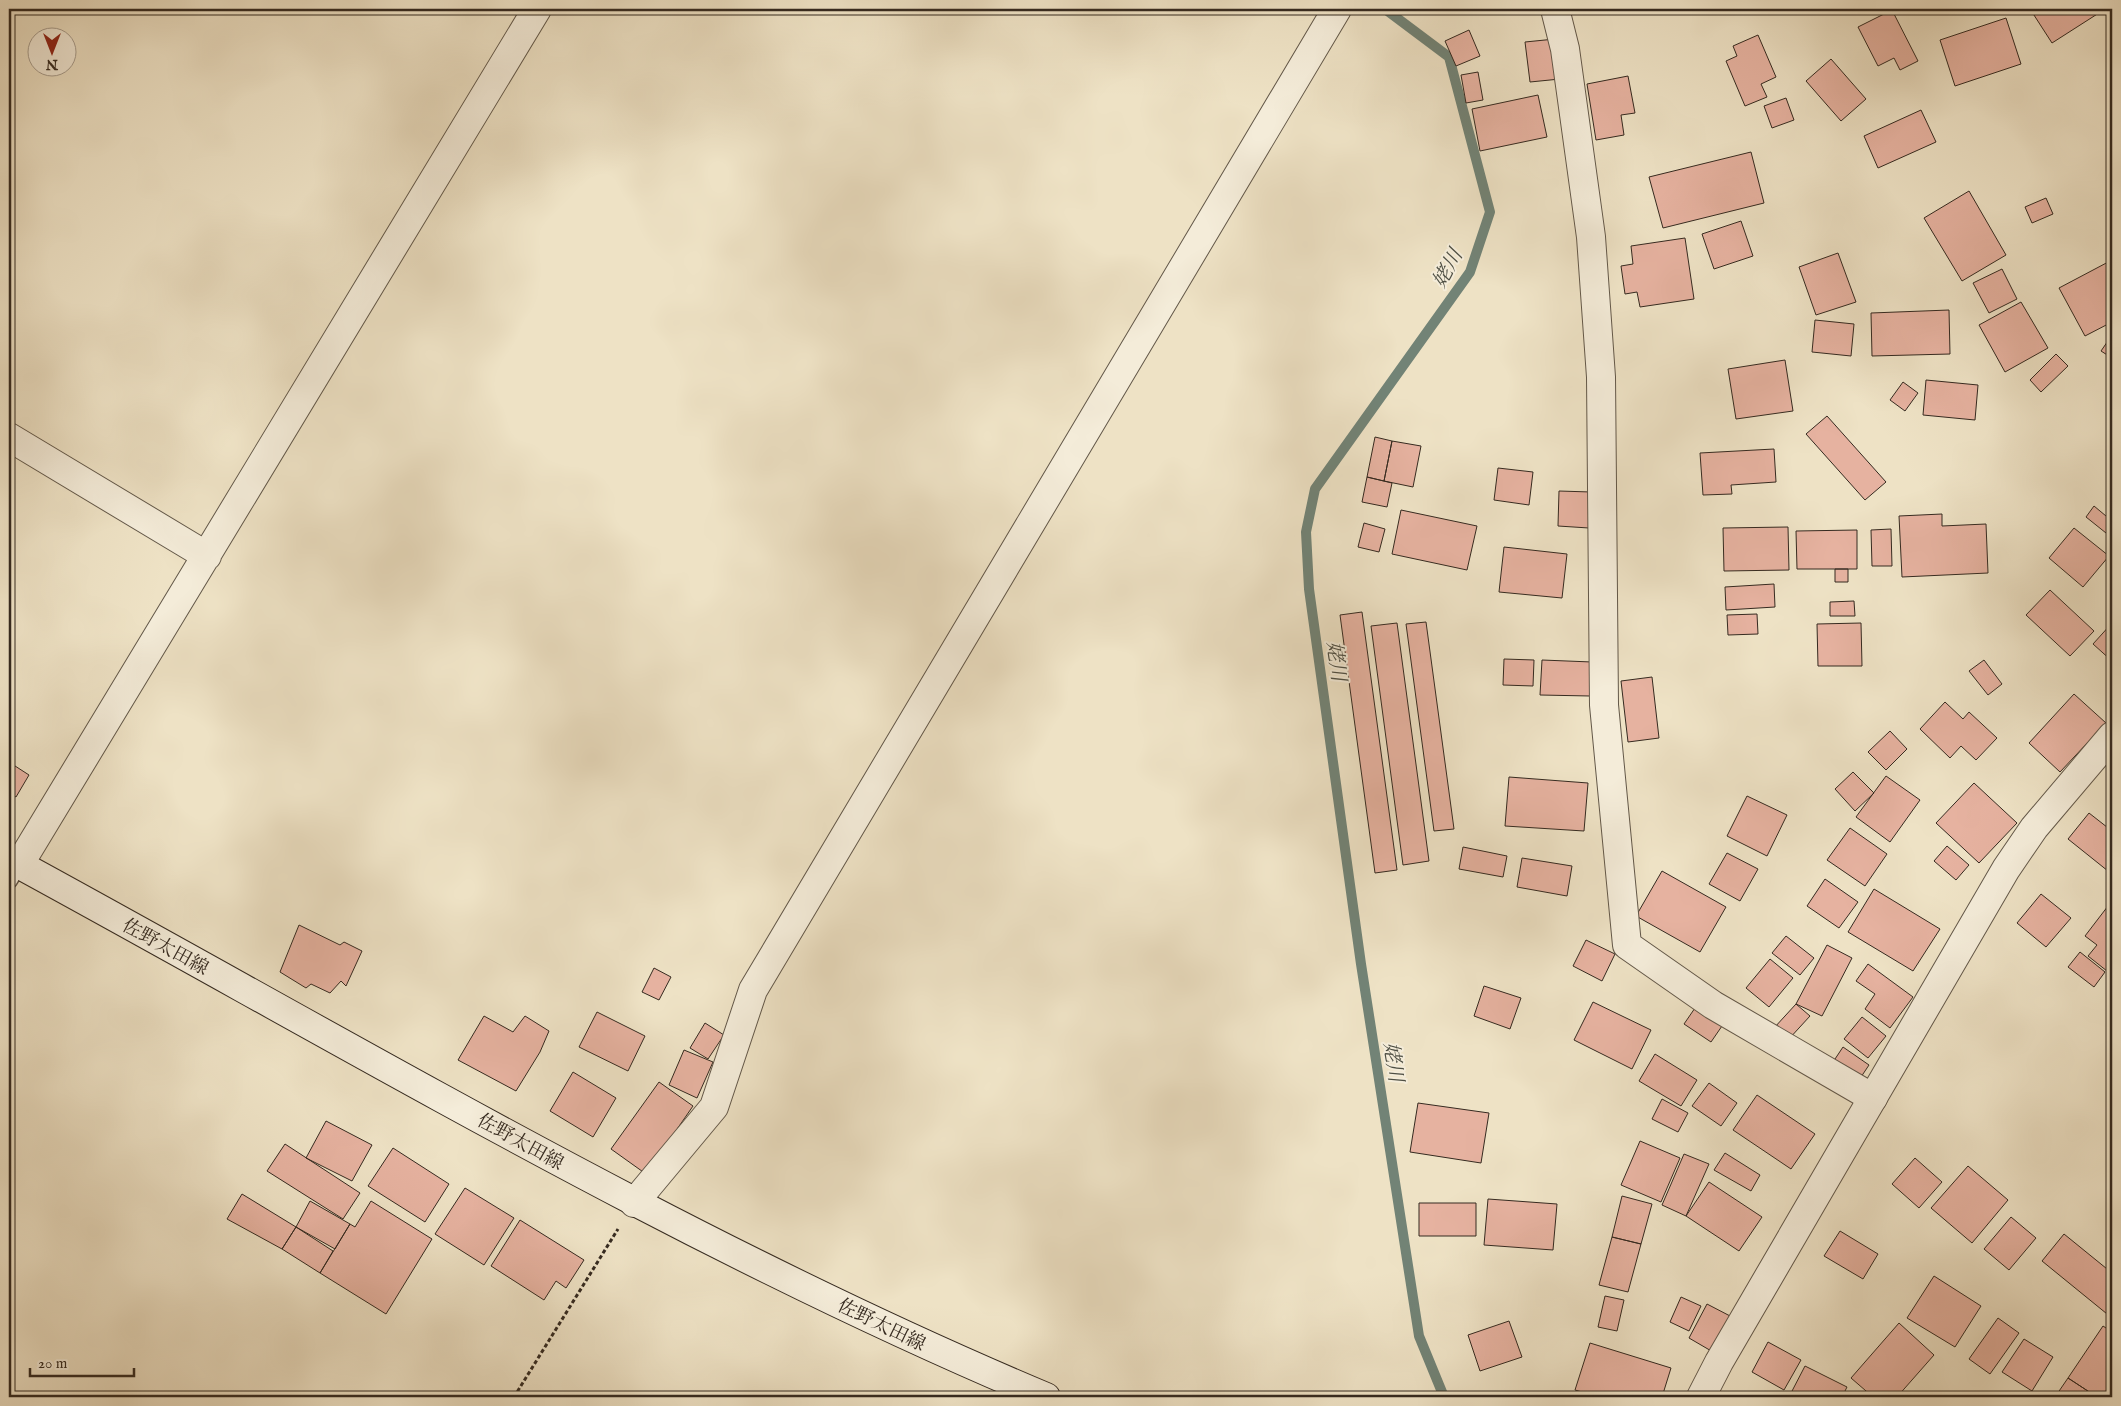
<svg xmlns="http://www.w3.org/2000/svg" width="2121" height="1406" viewBox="0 0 2121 1406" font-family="'IM FELL English','Noto Serif JP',serif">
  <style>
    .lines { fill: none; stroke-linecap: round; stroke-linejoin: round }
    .stream { stroke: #728376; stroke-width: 10 }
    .building { fill: #e6b2a0; stroke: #352a20 }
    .service-casing { stroke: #635849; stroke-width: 18 }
    .minor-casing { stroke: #635849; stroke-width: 30 }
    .tertiary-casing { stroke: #635849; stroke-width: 30 }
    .secondary-casing { stroke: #352a20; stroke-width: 30 }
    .path { stroke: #352a20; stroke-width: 3; stroke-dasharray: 4 2.5; stroke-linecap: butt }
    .service { stroke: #f4ecd9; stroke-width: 15 }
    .minor { stroke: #f4ecd9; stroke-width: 28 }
    .tertiary { stroke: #f4ecd9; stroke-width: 28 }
    .secondary { stroke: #f4ecd9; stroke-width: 28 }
    .labels { text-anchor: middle; stroke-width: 4; stroke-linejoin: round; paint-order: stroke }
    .street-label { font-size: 19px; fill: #352a20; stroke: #f4ecd9 }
    .water-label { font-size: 20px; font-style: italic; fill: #4e4f44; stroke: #f4ecd9 }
  </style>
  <rect width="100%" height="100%" fill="#eee2c5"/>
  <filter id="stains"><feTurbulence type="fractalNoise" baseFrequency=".004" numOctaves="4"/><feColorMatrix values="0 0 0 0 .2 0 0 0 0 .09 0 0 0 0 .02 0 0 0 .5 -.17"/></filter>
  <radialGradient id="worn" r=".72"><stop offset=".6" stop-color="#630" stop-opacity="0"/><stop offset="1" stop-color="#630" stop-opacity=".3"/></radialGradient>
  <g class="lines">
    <path class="stream" d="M1385,9L1449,57L1490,212L1470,272L1315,489L1306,532L1309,589L1361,964L1419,1336L1444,1397"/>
  </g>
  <path class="building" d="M2038,9H2101L2102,11L2052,43L2032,12Z
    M1892,10L1918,61L1900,70L1894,58L1878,66L1858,27Z
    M2006,18L2021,64L1955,86L1940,40Z
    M1469,30L1480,56L1456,66L1445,41Z
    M1758,35L1776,77L1761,84L1767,97L1745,106L1726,61L1737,56L1733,46Z
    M1555,39L1560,79L1530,82L1525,42Z
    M1831,59L1866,99L1841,121L1806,81Z
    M1478,72L1483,100L1466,103L1461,75Z
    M1628,76L1635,113L1621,115L1624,135L1596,140L1587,84Z
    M1538,95L1547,137L1480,151L1472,109Z
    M1786,98L1794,120L1772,128L1764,106Z
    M1921,110L1936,142L1878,168L1864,136Z
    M1751,152L1764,203L1663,228L1649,177Z
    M1969,191L2006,255L1962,281L1924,218Z
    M2046,198L2053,214L2032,223L2025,207Z
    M1741,221L1753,256L1714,269L1702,234Z
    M1685,238L1694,299L1640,307L1637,292L1625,294L1621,266L1633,264L1631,246Z
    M1838,253L1856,302L1816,315L1799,267Z
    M2112,260V322L2085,336L2059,288Z
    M2002,269L2017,299L1989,313L1973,283Z
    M2021,302L2048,348L2005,372L1979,325Z
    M1949,310L1950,354L1872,356L1871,313Z
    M1815,320L1854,324L1851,356L1812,352Z
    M2112,335V358L2101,351Z
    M2056,354L2068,366L2041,392L2030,380Z
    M1785,360L1793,411L1736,419L1728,369Z
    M1926,380L1978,385L1975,420L1923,415Z
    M1903,382L1918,393L1905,411L1890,400Z
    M1827,416L1886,482L1865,500L1806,434Z
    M1375,437L1392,441L1384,481L1367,477Z
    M1392,441L1421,446L1413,487L1384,481Z
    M1774,449L1776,482L1731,485L1732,494L1703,495L1700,453Z
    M1498,468L1533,472L1529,505L1494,500Z
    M1367,477L1392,483L1387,507L1362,502Z
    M1559,491L1591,492L1589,528L1558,526Z
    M2094,506L2112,521V525L2106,533L2086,517Z
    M1401,510L1477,526L1467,570L1392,554Z
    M1942,514V526L1986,524L1988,573L1902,577L1899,516Z
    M1364,523L1385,529L1379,552L1358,547Z
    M1788,527L1789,570L1724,571L1723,528Z
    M2074,528L2109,556L2083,587L2049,558Z
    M1891,529L1892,566H1872L1871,530Z
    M1857,530V569H1797L1796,531Z
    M1504,547L1567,554L1562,598L1499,592Z
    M1835,569H1848V582H1835Z
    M1774,584L1775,607L1726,610L1725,587Z
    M2050,590L2094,631L2070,656L2026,615Z
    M1854,601L1855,616H1830V602Z
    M1362,612L1397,870L1375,873L1340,615Z
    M1757,614L1758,634L1728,635L1727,615Z
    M1426,622L1454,829L1434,831L1406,624Z
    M1397,623L1429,861L1403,865L1371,626Z
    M1861,623L1862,666H1818L1817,624Z
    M2112,623V661L2093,644Z
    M1504,659L1534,660L1533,686L1503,685Z
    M1542,660L1592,662L1590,696L1540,695Z
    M1984,660L2002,684L1988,695L1969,671Z
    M1652,677L1659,738L1628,742L1621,681Z
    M2074,694L2106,723L2060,772L2029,743Z
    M1945,702L1963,719L1969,712L1997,738L1976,760L1961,746L1950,758L1920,729Z
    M1890,731L1907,749L1886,770L1868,752Z
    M12,764L29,775L16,797L9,793V770Z
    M1853,772L1874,793L1855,811L1835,789Z
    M1886,776L1920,800L1890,842L1856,817Z
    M1509,777L1588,783L1584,831L1505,826Z
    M1974,783L2017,823L1979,863L1936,823Z
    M1747,796L1787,815L1767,856L1727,836Z
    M2089,813L2112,831V866L2108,871L2068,839Z
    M1850,828L1887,854L1865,886L1827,860Z
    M1947,846L1969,865L1956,880L1934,861Z
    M1463,847L1507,856L1503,877L1459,869Z
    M1727,853L1758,869L1740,901L1709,884Z
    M1522,858L1572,866L1567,896L1517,887Z
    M1662,871L1726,907L1700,952L1636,916Z
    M1825,879L1858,902L1839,928L1807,906Z
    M1874,889L1940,929L1913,971L1848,932Z
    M2041,894L2071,918L2046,947L2017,923Z
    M2108,906L2112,909V975L2088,956L2097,945L2085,936Z
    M299,925L340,945L344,942L362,951L346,986L341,981L330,993L311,984L306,988L280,972Z
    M1786,936L1814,958L1800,975L1772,953Z
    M1586,940L1615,954L1602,981L1573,966Z
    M1827,945L1852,958L1822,1016L1796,1004Z
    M2080,952L2105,972L2094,987L2068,967Z
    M1770,959L1793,978L1769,1007L1746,988Z
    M1868,964L1913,997L1890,1028L1865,1009L1875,994L1856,981Z
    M654,968L671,977L659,1000L642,992Z
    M1484,986L1521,998L1510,1029L1474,1016Z
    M1593,1002L1651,1030L1632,1069L1574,1040Z
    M1796,1004L1810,1016L1788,1040L1774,1028Z
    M1695,1008L1722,1026L1711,1042L1684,1024Z
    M597,1012L645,1036L628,1071L579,1047Z
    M484,1016L513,1032L525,1016L549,1031L540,1052L516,1091L458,1060Z
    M1862,1017L1886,1036L1868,1058L1844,1039Z
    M705,1023L724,1035L708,1059L690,1048Z
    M1843,1047L1869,1065L1859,1080L1833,1062Z
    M684,1050L713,1062L697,1098L669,1085Z
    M1655,1054L1697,1080L1681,1106L1639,1081Z
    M573,1072L616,1098L593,1137L550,1111Z
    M659,1082L693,1106L646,1174L611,1149Z
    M1709,1083L1737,1103L1721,1126L1692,1106Z
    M1757,1095L1815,1134L1791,1169L1733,1130Z
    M1662,1099L1688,1113L1678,1132L1652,1119Z
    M1418,1103L1489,1113L1481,1163L1410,1152Z
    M326,1121L372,1145L352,1181L306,1158Z
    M1640,1141L1680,1158L1661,1202L1621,1185Z
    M285,1144L360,1193L343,1219L267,1171Z
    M393,1148L449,1184L425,1222L368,1186Z
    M1725,1153L1760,1175L1751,1191L1714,1170Z
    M1684,1154L1709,1164L1686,1216L1662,1205Z
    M1915,1158L1942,1182L1919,1208L1892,1184Z
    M1968,1166L2008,1200L1972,1243L1931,1208Z
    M1709,1182L1762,1217L1739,1251L1686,1216Z
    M465,1188L514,1218L484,1265L435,1234Z
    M242,1194L296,1227L282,1249L227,1219Z
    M1622,1196L1652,1204L1641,1244L1612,1237Z
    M1488,1199L1557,1204L1553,1250L1484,1245Z
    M310,1201L350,1224L335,1249L296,1227Z
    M371,1201L432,1239L386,1314L320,1273L350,1224L355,1227Z
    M1419,1203H1476V1236H1419Z
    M2011,1217L2036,1238L2009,1270L1984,1249Z
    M520,1220L584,1260L566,1288L556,1281L544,1300L491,1266Z
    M296,1227L333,1251L320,1273L282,1249Z
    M1840,1231L1878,1254L1863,1279L1824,1256Z
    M2064,1234L2112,1273V1318L2042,1261Z
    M1612,1237L1641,1244L1628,1292L1599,1285Z
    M1934,1276L1981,1306L1955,1347L1907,1318Z
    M1605,1296L1624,1300L1617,1331L1598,1327Z
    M1681,1297L1701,1306L1689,1331L1670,1322Z
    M1707,1304L1732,1317L1713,1352L1689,1338Z
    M1998,1318L2019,1333L1990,1374L1969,1359Z
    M1509,1321L1522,1357L1480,1371L1468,1335Z
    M1899,1323L1934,1355L1897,1397H1873L1851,1378Z
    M2103,1326L2112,1332V1382L2102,1397H2097L2068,1378Z
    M2024,1339L2053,1357L2032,1391L2002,1372Z
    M1768,1342L1801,1360L1784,1390L1752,1372Z
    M1590,1343L1671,1368L1662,1397H1600L1575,1390Z
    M1805,1366L1847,1387L1842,1397H1800L1791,1393Z
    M2068,1378L2097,1397H2055Z"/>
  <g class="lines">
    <g class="service-casing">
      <path id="service" d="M9,881L19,865"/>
    </g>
    <g class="minor-casing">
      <path id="minor" d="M1555,9L1565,49L1591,237L1601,377L1604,705L1627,945L1713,1005L1873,1098
        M9,437L207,556
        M19,865L537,9
        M634,1203L714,1107L753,990L1337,9"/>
    </g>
    <g class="tertiary-casing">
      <path id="tertiary" d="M1701,1397L1719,1362L2006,869L2034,828L2112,736"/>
    </g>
    <g class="secondary-casing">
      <path id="secondary" d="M9,859C351,1045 686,1246 1046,1397"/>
    </g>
    <path class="path" d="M514,1397L618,1229"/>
    <use href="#service" class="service"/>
    <use href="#minor" class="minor"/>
    <use href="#tertiary" class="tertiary"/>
    <use href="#secondary" class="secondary"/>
  </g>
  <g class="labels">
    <g class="street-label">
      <text transform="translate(166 946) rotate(29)" y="7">佐野太田線</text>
      <text transform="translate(521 1141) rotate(29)" y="7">佐野太田線</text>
      <text transform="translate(882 1324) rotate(26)" y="7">佐野太田線</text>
    </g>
    <g class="water-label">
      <text transform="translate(1447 268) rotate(-61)" y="7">姥川</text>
      <text transform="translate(1337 661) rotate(82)" y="7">姥川</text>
      <text transform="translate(1394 1062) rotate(81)" y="7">姥川</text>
    </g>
  </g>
  <rect width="2121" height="1406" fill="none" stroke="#eee2c5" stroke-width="30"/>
  <rect x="10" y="10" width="2101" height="1386" fill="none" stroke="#352a20" stroke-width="2.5"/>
  <rect x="15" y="15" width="2091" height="1376" fill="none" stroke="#352a20"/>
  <g transform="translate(52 52) rotate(180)"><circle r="24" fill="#f4ecd9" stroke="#a89e8f"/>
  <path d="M0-4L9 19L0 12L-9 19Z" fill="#8f2418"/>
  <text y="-8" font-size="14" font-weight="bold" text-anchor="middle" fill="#352a20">N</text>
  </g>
  <path d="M30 1368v8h104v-8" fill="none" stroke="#352a20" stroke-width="2.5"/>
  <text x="38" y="1368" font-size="15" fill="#352a20" stroke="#f4ecd9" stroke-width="4" paint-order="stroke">20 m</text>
  <rect width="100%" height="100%" filter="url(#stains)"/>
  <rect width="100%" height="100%" fill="url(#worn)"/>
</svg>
